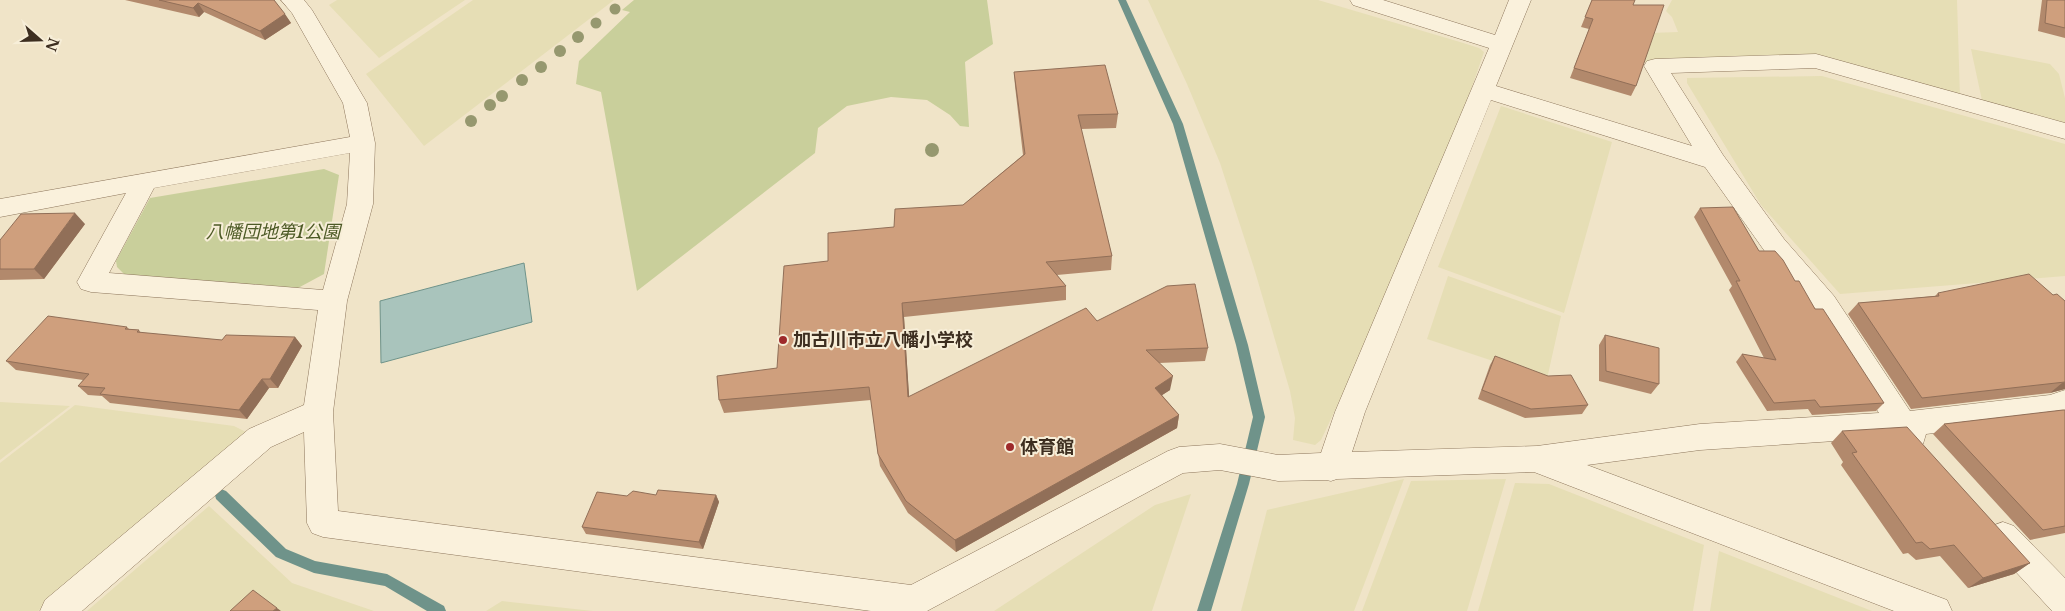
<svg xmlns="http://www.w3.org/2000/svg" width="2065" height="611" viewBox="0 0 2065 611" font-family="'Libre Baskerville','Noto Sans JP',serif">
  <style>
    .farmland { fill: #e6deb5 }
    .green { fill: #c9cf9b }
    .water { fill: #a9c4bc; stroke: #6f938a }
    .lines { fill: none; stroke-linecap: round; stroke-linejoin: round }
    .stream { fill: #6f938a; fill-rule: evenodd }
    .minor-casing { stroke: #8d765c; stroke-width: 1 }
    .minor { fill: #faf1dc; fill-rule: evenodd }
    .tree { fill: #96986f }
    .wall { fill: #b2896c }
    .shaded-wall { fill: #916f58 }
    .building { fill: #cf9f7d; stroke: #916f58 }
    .poi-dot { fill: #9e2a2b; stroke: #f7eed8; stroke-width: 2 }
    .labels { text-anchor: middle; stroke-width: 4; stroke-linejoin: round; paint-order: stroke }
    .park-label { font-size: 18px; font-style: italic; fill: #4d5a26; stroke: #f7eed8 }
    .poi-label { font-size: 18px; font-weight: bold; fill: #3d2e20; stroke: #f7eed8; text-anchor: start }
  </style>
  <rect width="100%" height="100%" fill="#f0e4c8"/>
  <path class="farmland" d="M337,0H465L379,58L329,5Z
    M473,0H614L424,146L366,74Z
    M1148,0H1318L1460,42L1479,48L1484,52L1466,104L1346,387L1321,440L1315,445L1293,440L1295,418L1290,391L1254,268L1220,163L1187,84Z
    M1672,0H1957L1960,98L1813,59L1639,62L1624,34L1678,32L1672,17L1666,11Z
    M1971,49L2050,64L2059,74L2065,98V128L1983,105Z
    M1822,76L2065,144V276L1840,294L1761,205L1687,83V78Z
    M1501,106L1612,142L1564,313L1438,267Z
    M1448,276L1561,316L1547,379L1427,339Z
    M0,402L70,406L0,460Z
    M75,405L234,426L246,432L38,611H0V463Z
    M1404,479L1354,611H1241L1267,510Z
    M1506,479L1467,611H1362L1411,481Z
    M1515,483L1549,484L1704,545L1693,611H1478Z
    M1191,494L1152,611H994L1155,505Z
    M209,506L292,583L374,611H87Z
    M1719,551L1872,611H1710Z
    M502,601L593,611H486Z"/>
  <path class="green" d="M634,0H987L993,44L965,62L969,127L960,126L950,115L927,100L891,97L847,106L818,128L815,153L637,291L601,92L576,84L579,61L630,12L622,10Z
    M324,169L339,175L324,274L298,288L125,275L117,267L116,261L150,198Z"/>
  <path class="water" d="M524,263L532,322L381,363L380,301Z"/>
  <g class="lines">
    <path class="stream" d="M1118,0H1126L1183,124L1248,345L1265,417L1249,484L1211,611H1197L1237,484L1253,417L1236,345L1173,124Z
      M221,489L226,491L286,549L315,561L387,574L444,606L446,611H427L385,586L314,573L276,557L216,499L215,495L216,491Z"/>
    <g class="minor-casing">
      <path id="minor" d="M281,0H304L312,10L367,103L375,143L373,204L347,301L333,412L338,511L911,585L1168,451L1179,447L1220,444L1278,455L1321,453L1335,412L1489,48L1353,5L1350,0H1383L1495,35L1509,0H1531L1496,86L1692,146L1644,66L1647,61L1655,59L1816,54L2065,123V139L1815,68L1671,73L1723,155L1784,239L1834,296L1910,411L2050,395L2065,390V414L2050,419L1926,434L1923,444C1910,448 1904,447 1895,437L1700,450L1587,465L1947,600L1952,611H1894L1534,472L1337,479L1331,481L1326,480L1278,481L1220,470L1183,473L927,611H871L323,537L312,533L307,523L304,432L271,447L82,611H40L45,600L249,429L304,405L318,310L91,292L81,289L77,282L126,193L0,217V199L350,137L343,103L292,13ZM1491,100L1705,167L1766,253L1814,310L1879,413L1700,424L1537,446L1352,452L1365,412ZM350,153L347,204L323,290L109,273L154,188Z
        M2003,522L2014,526L2065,578V611H2052L1992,546L1987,536L1992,526Z"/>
    </g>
    <use href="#minor" class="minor"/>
  </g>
  <g class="tree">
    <circle cx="615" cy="9" r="5.5"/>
    <circle cx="596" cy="23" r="5.5"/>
    <circle cx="578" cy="37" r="6"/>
    <circle cx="560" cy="51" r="6"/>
    <circle cx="541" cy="67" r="6"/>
    <circle cx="522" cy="80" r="6"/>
    <circle cx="502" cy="96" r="6"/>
    <circle cx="490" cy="105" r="6"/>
    <circle cx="471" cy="121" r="6"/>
    <circle cx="932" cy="150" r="7"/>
  </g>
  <path class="wall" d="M125,0H274L291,23L265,40L204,12L199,17Z
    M1592,0L1633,5L1636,86L1631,96L1570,78L1589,29L1581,27Z
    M2042,0H2065V38L2038,31Z
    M1014,72L1118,114L1116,128L1081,129L1112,256L1111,270L1057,275L1066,286V300L904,317L909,397L1097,321L1208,348L1205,361L1159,363L1170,390L1162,395L1179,415L1177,428L956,552L908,513L880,466L878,454L871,400L724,413L719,400L777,368L828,261L963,205L1023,155L1015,86Z
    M1700,208L1759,251L1795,281L1884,403L1876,411L1812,415L1808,409L1767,411L1736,362L1742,354L1764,358L1729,290L1732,286L1694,217Z
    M85,224L44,279L0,280V240Z
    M1938,293L2053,295L2065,301V389L2050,393L1911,409L1848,314L1858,303L1935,296Z
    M127,327L129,329L139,330L141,333L222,340L295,337L302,346L278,388H269L247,419L110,403L102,396L88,395L78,386L83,380L16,370L6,361Z
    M1605,335L1659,384L1651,394L1599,381V345Z
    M1495,356L1588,405L1582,414L1525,418L1478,399L1490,365Z
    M2063,410H2065V533L2030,540L1933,434L1944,424Z
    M1842,431L2030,563L2014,574L1968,588L1940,556L1916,560L1908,553L1903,554L1841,465L1843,462L1831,443Z
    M656,495H716L719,502L703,549L586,534L582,527L627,496Z"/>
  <path class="shaded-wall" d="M198,3L204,12L199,17L193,8Z
    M285,14L291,23L265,40L260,31Z
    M75,213L85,224L44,279L34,269Z
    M902,303L904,317L910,410L908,397Z
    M295,337L302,346L278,388L270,379Z
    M1173,376L1170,390L1153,401L1155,388Z
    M262,379L269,388L247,419L239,410Z
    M2065,382V389L2050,393L2062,383Z
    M1179,415L1177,428L956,552L955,540Z
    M716,495L719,502L703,549L699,542Z
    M2030,563L2014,574L1968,588L1983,578Z
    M277,608L281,611H273Z"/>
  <path class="building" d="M159,0H274L285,14L260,31L198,3L193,8Z
    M1592,0H1635L1633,5H1664L1636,86L1574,68L1593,19L1585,17Z
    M2047,0H2065V28L2045,23Z
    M1105,65L1118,114L1078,115L1112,256L1046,262L1066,286L902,303L908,397L1086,308L1097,321L1167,286L1195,284L1208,348L1146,350L1173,376L1155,388L1179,415L955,540L906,501L878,454L869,387L719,400L717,376L777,368L784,266L828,261V233L894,227L895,209L963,205L1025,154L1014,72Z
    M1733,207L1759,251H1775L1783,260L1795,281H1799L1815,309H1823L1884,403L1820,407L1815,400L1774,403L1742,354L1776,360L1736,281H1740L1700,208Z
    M75,213L34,269H0V240L21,214Z
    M2029,274L2053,295L2057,294L2065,301V382L1922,398L1858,303L1939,296L1938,293Z
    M48,316L127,327L125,329L139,330L137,332L222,340L226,335L295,337L270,379H262L239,410L100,394L105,388L78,386L89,374L6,361Z
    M1605,335L1659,348V384L1606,371Z
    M1495,356L1548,376L1571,375L1588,405L1531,409L1482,390Z
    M2063,410H2065V526L2043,530L1944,424Z
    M1907,427L2030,563L1983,578L1954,545L1930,549L1922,542L1916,543L1852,453L1857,452L1842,431Z
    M658,490L716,495L699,542L582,527L597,492L627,496L633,491L656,495Z
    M253,590L277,608L273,611H230Z"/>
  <g class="poi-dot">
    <circle cx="783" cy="340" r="5"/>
    <circle cx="1010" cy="447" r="5"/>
  </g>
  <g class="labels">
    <g class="park-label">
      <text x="273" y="238">八幡団地第1公園</text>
    </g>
    <g class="poi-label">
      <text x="793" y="346">加古川市立八幡小学校</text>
      <text x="1020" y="453">体育館</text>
    </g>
  </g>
  <g transform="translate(40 40) rotate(110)" stroke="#f7eed8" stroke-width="4" paint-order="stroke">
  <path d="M0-4L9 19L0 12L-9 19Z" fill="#3d2e20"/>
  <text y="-8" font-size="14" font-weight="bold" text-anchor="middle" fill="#3d2e20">N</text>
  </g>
</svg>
